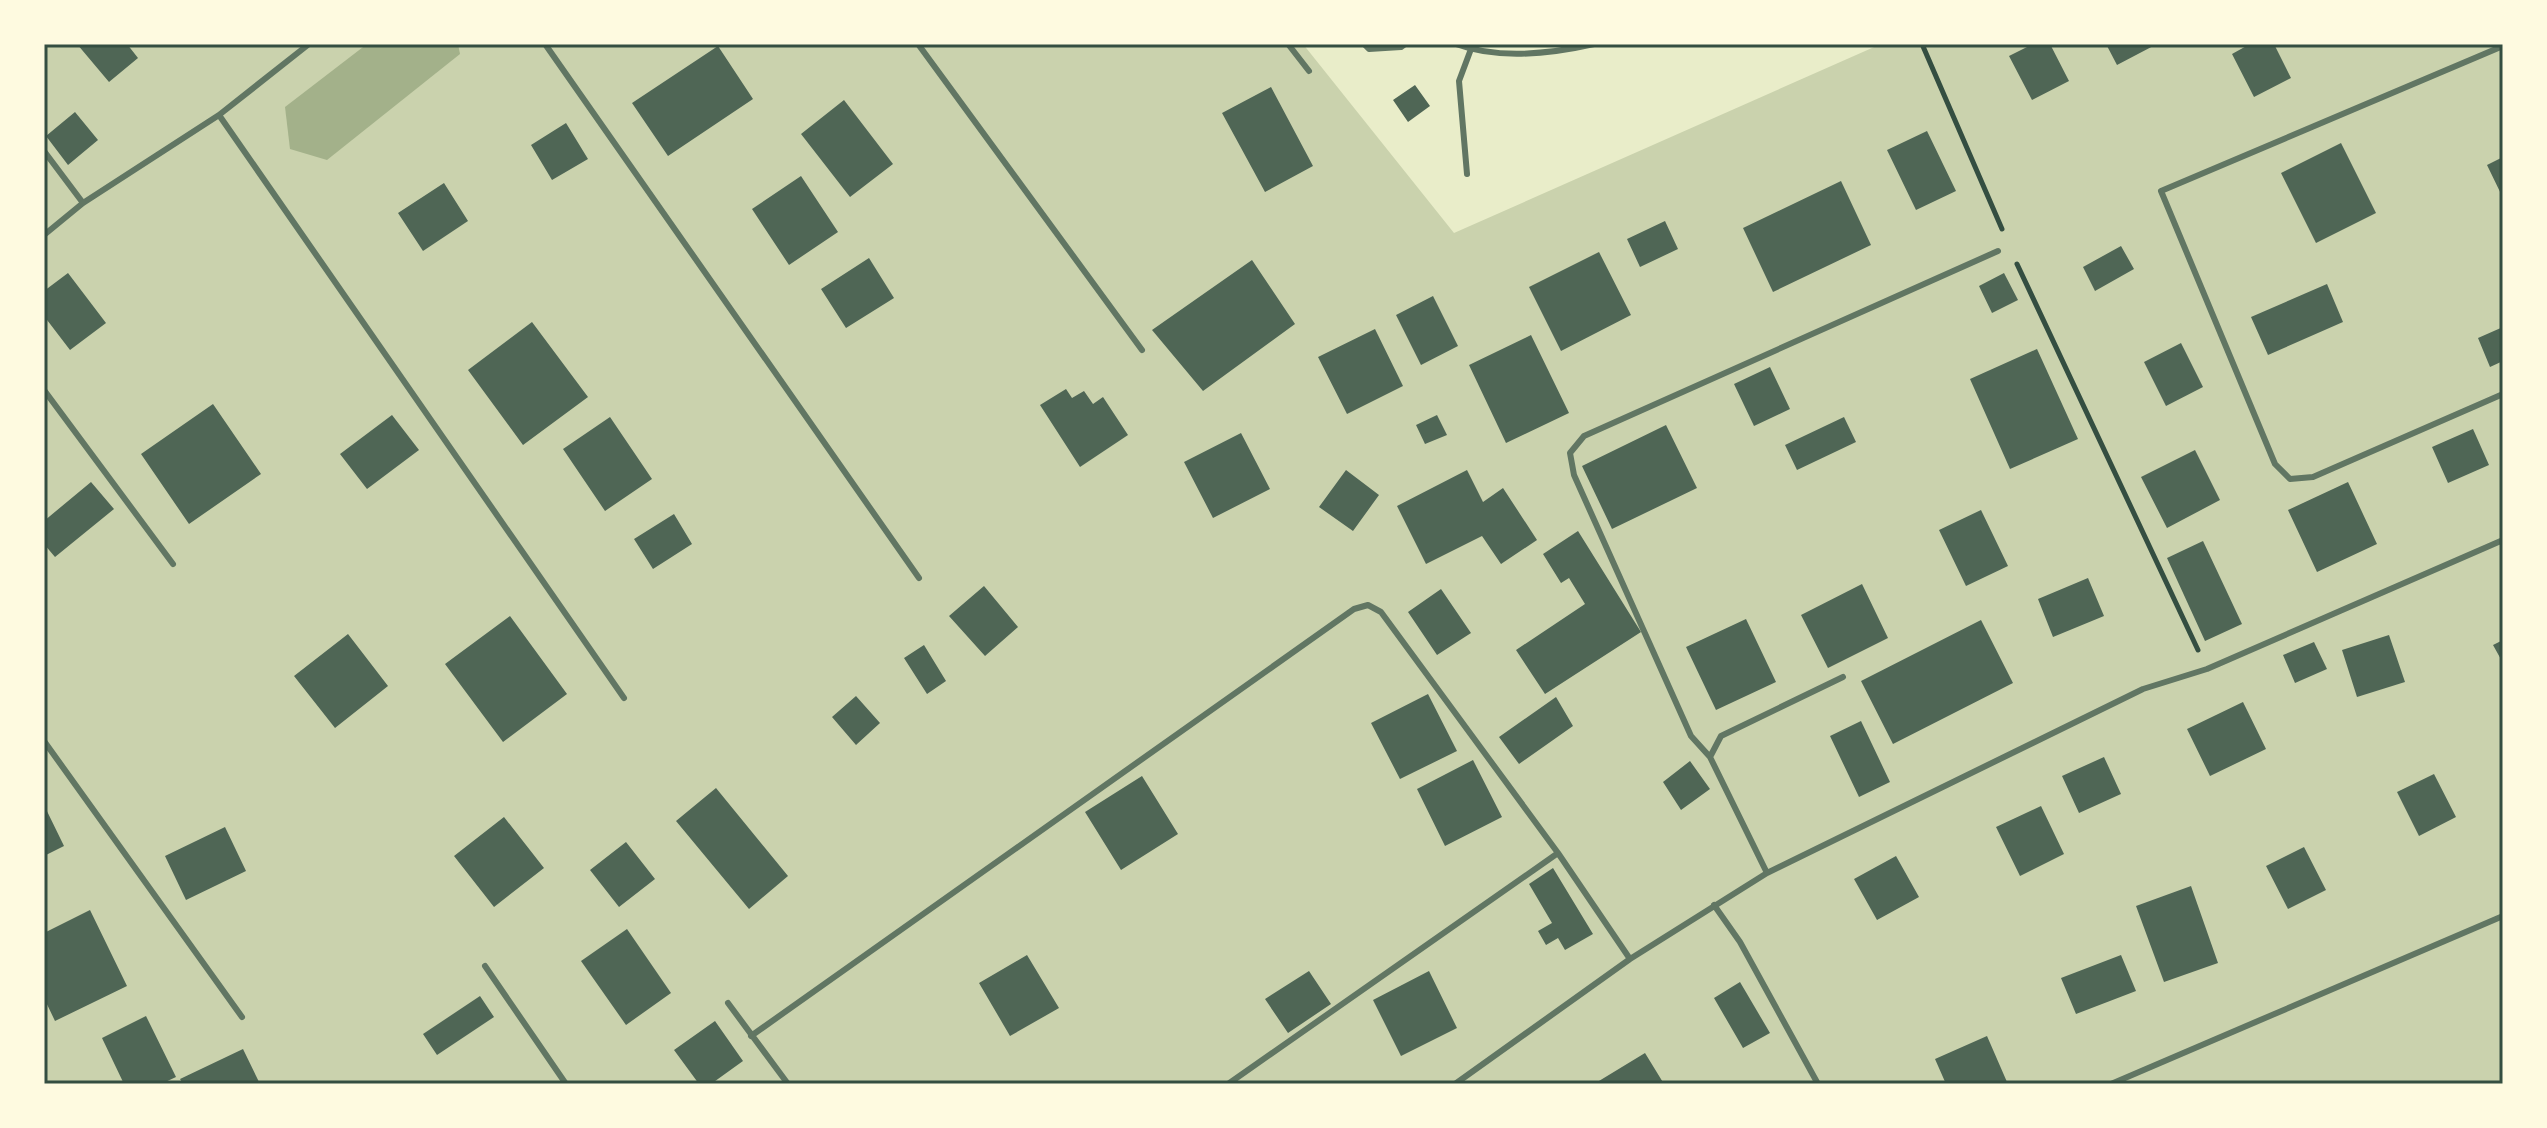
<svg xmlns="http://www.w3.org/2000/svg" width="2547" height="1128" viewBox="0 0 2547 1128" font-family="'Nunito Sans',sans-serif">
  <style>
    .green { fill: #cad2ad }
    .water { fill: #a3b18a }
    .building { fill: #4f6655 }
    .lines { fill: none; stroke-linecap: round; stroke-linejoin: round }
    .path { stroke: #344e41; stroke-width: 5 }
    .service { stroke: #617663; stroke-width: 6 }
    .neatline { fill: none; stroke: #344e41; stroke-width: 3 }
  </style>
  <rect width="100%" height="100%" fill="#e9edc9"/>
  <path class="green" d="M44,44H1303L1454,233L1881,44H2503V1084H44Z"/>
  <path class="water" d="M367,44H458L460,54L327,160L290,149L285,107Z"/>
  <path class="building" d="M77,44H127L138,58L109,82Z
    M2033,44H2050L2069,81L2032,100L2009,56Z
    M2106,44H2157L2117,65Z
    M2250,44H2274L2291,78L2254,97L2232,54Z
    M718,46L753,99L668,156L632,103Z
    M1415,85L1430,106L1408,122L1393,100Z
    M1271,87L1313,166L1265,192L1222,113Z
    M844,100L893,164L850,197L801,134Z
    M75,112L98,140L68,165L46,136Z
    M566,123L588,159L552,180L531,145Z
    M1927,131L1956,191L1916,210L1887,150Z
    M2341,143L2376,213L2316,243L2281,173Z
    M2503,157V198L2487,165Z
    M801,176L838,232L789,265L752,209Z
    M1841,181L1871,245L1773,292L1743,228Z
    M444,183L468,221L423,251L398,213Z
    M1665,221L1678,249L1640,267L1627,239Z
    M2121,246L2134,269L2095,291L2083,267Z
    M1599,252L1631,315L1561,351L1529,287Z
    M869,258L894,298L846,328L821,289Z
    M1252,260L1295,324L1203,391L1152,330Z
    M68,273L106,323L70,350L44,316V291Z
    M2004,273L2018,300L1992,313L1979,286Z
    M2327,284L2343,322L2268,355L2251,317Z
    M1433,296L1458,346L1421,365L1396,315Z
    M532,322L588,397L523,445L468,370Z
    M2503,327V361L2490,367L2478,338Z
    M1375,329L1403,386L1347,414L1318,357Z
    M1531,335L1569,413L1506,443L1469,365Z
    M2181,343L2203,387L2166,406L2144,362Z
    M2037,349L2078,439L2010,469L1970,379Z
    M1770,367L1790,409L1754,426L1734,384Z
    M1066,389L1072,398L1084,391L1093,404L1103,397L1128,435L1080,467L1040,405Z
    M213,404L261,474L189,524L141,454Z
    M392,415L419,450L367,489L340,454Z
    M1437,415L1447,435L1425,444L1416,425Z
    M610,417L652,479L605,511L563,449Z
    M1844,417L1856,442L1797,470L1785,445Z
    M1666,425L1697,488L1612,529L1582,466Z
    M2473,429L2489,465L2448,483L2432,447Z
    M1241,433L1270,489L1213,518L1184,462Z
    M2195,450L2220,500L2167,528L2141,477Z
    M1346,470L1379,495L1353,531L1319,507Z
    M1467,470L1483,502L1503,488L1537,540L1501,564L1482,536L1426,564L1397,506Z
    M91,482L114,509L55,557L44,544V521Z
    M2348,482L2377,544L2317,572L2288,510Z
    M1981,510L2008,566L1966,586L1939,530Z
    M674,514L692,544L653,569L634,539Z
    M1578,531L1641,632L1545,694L1516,650L1585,604L1569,578L1561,583L1543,554Z
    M2203,541L2242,624L2205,641L2167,558Z
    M2088,578L2104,616L2053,637L2038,599Z
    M1862,584L1888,638L1828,668L1801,615Z
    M984,586L1018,627L985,656L949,616Z
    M1441,589L1471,633L1437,655L1408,612Z
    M510,616L567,694L503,742L445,664Z
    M1746,619L1776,682L1716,710L1686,647Z
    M1981,620L2013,683L1893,744L1861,681Z
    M348,634L388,686L335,728L294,676Z
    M2389,635L2405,682L2357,697L2342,650Z
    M2503,640V663L2493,645Z
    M2314,642L2327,669L2295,683L2283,655Z
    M924,645L946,681L927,694L904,658Z
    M1428,694L1457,751L1400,779L1371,723Z
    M856,696L880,723L856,745L832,717Z
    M1556,697L1573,726L1519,764L1499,737Z
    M2243,702L2266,749L2210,776L2187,729Z
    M1861,721L1890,782L1859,797L1830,736Z
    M2104,757L2121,794L2079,813L2062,776Z
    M1473,760L1502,817L1445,846L1417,789Z
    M1690,761L1710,789L1681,810L1663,782Z
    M2434,774L2456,817L2419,836L2397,792Z
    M1142,776L1178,834L1121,870L1085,812Z
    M716,788L788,876L749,909L676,821Z
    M44,805L64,846L44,856Z
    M2041,806L2064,854L2020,876L1996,827Z
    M504,817L544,868L494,907L454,856Z
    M225,827L246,871L186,900L165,856Z
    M626,842L655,879L619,907L590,870Z
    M2304,847L2326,890L2288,909L2266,866Z
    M1896,856L1919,897L1877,920L1854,879Z
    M1553,868L1593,934L1565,950L1558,938L1546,945L1538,931L1552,923L1529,884Z
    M2191,886L2218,963L2164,982L2136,906Z
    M90,910L127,986L55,1021L44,998V933Z
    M627,929L671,993L626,1025L581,961Z
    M1027,955L1059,1008L1010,1036L979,983Z
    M2121,955L2136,991L2076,1014L2061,978Z
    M1309,971L1331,1004L1288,1033L1265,999Z
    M1429,971L1457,1028L1401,1056L1373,1000Z
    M1740,982L1770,1033L1743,1048L1714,998Z
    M480,996L494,1017L437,1055L423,1034Z
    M146,1016L176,1077L161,1084H124L102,1038Z
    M715,1021L743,1061L711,1084H699L674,1050Z
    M1987,1036L2007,1082L2002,1084H1946L1935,1059Z
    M243,1049L260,1084H183L180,1079Z
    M1645,1053L1664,1084H1594Z"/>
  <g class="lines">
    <path class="path" d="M1922,44L2002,229
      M2017,264L2198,650"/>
    <path class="service" d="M545,44L919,578
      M918,44L1142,350
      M1288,44L1309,71
      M1364,44L1369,49L1401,47L1405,44
      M1456,44C1499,60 1550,54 1594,44
      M2503,46L2161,191L2275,464L2290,479L2313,477L2503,394
      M219,115L624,698
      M44,151L83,203
      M1467,174L1459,81L1471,49
      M44,235L83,203L219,115L309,44
      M44,390L173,564
      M44,741L242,1017
      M1710,757L1721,736L1843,677
      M1767,873L1710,757L1691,736L1574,475L1570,453L1584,436L1998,251
      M1714,905L1740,942L1818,1084
      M485,966L566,1084
      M728,1003L788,1084
      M751,1036L1354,609L1368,605L1381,612L1558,853L1630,959
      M1228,1084L1558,853
      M1455,1084L1630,959L1767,873L2143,689L2207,669L2503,540
      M2111,1084L2503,916"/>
  </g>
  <rect width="2547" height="1128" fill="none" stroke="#fefae0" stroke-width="92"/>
  <rect x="46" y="46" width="2455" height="1036" class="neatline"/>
</svg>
